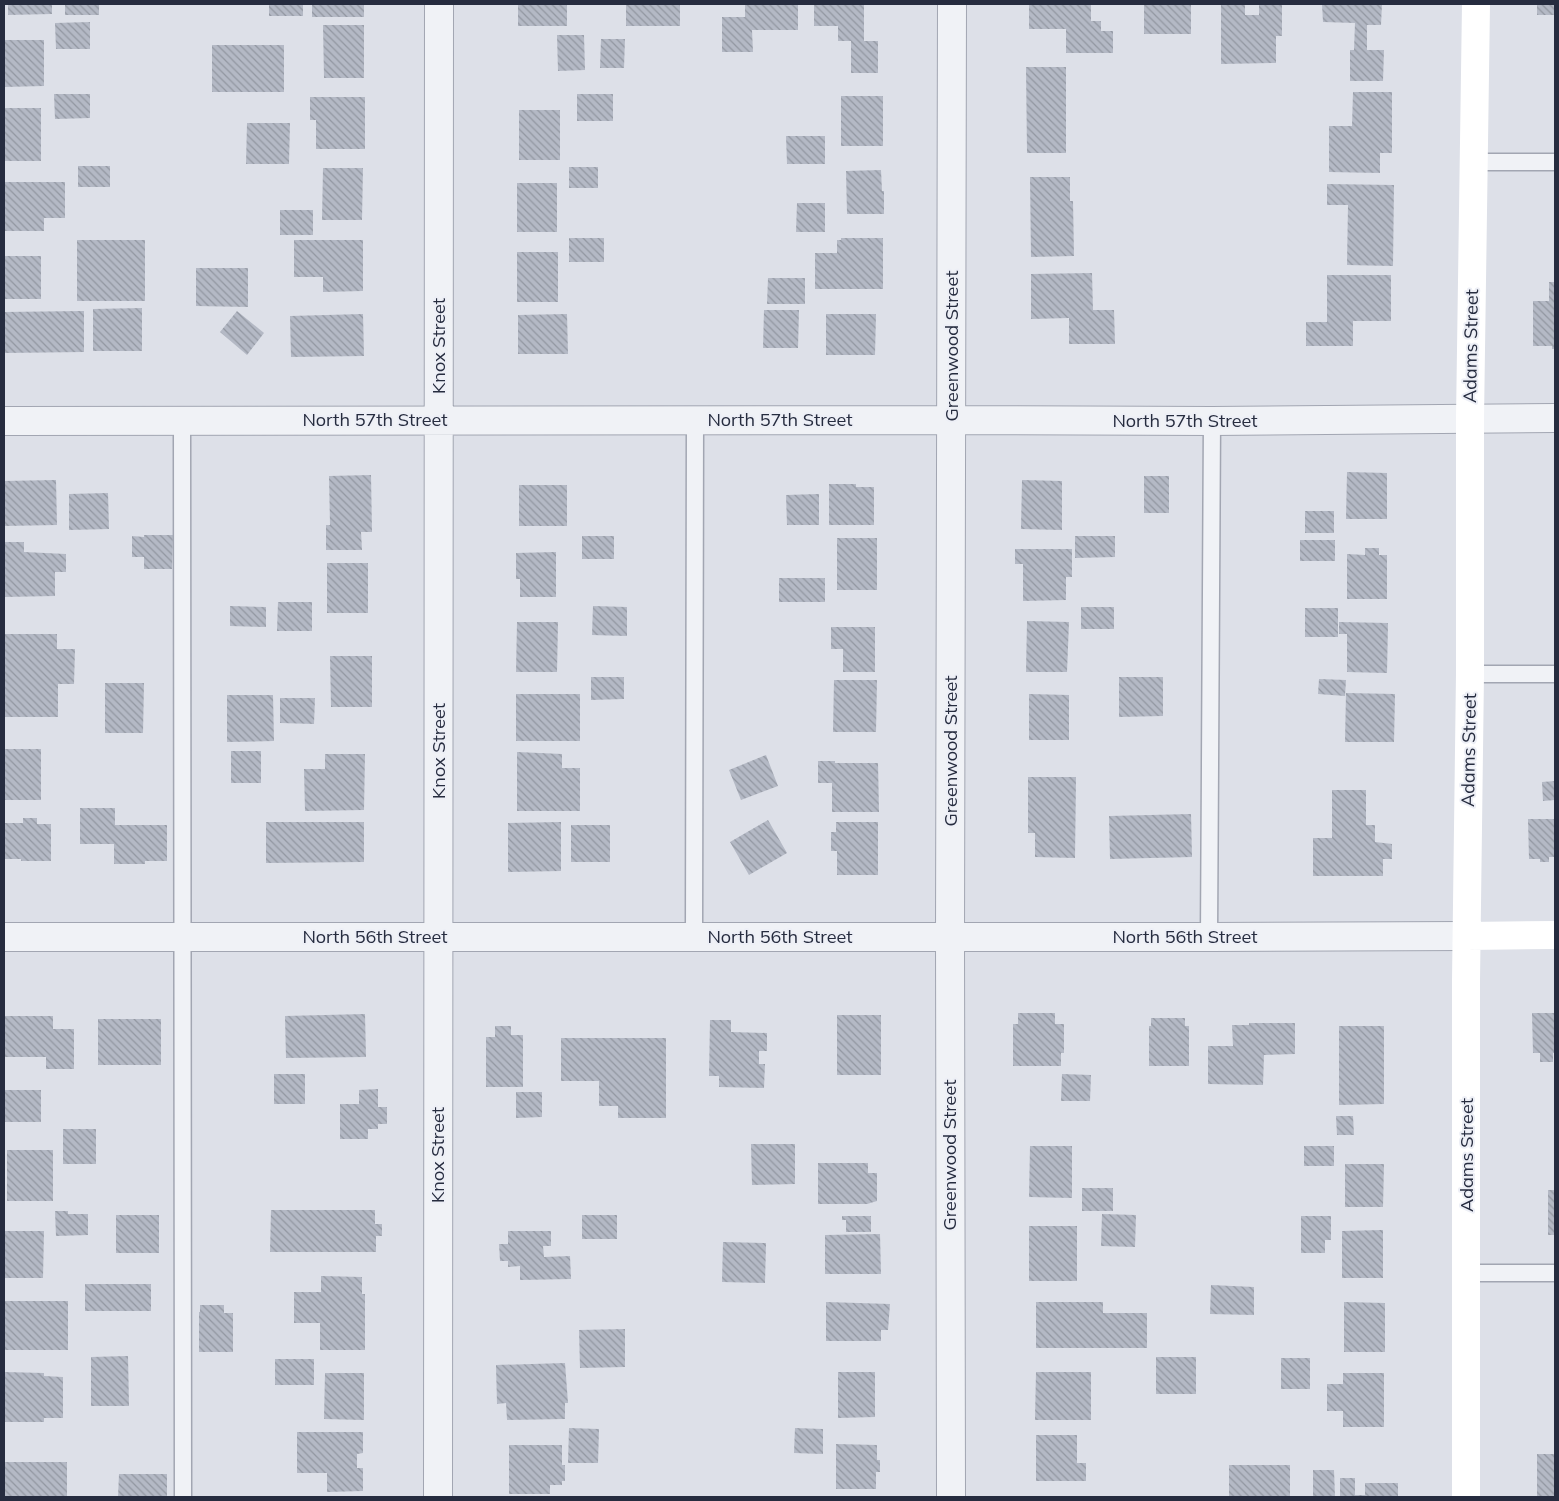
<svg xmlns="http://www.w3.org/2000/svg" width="1559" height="1501" viewBox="0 0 1559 1501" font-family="Mulish,sans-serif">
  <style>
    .building { fill: url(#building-back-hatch) }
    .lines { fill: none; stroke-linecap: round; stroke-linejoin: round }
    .service-casing { stroke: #a2a6b2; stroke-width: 19 }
    .minor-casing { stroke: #a2a6b2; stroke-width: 30 }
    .tertiary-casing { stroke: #a2a6b2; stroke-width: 30 }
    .service { stroke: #f0f2f6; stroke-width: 16 }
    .minor { stroke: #f0f2f6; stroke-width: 28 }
    .tertiary { stroke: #f0f2f6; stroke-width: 28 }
    .secondary { stroke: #fff; stroke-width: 28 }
    .labels { text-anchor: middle; stroke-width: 4; stroke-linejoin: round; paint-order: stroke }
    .street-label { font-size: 18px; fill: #262c3f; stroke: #edeff6 }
  </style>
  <defs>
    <pattern id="building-back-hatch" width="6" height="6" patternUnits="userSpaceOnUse" patternTransform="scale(1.25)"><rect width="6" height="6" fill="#b4b9c5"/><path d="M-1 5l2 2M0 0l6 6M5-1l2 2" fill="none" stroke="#9297a1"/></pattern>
  </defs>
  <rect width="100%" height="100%" fill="#dde0e8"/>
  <path class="building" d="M8,4H52V14L8,15Z
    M65,4H99V15H65Z
    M269,4H303V16H269Z
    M312,4H364V17H312Z
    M518,4H567V26H518Z
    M626,4H680V26H626Z
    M745,4H798V30H752L753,52H722V17H745Z
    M814,4H864V41H878V73H851V41H838V26H814Z
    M1029,4H1091V21H1101V31H1113V53H1066V29H1029Z
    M1144,4H1191V34H1144Z
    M1221,4H1245V15H1259V4H1282V36H1276V63L1221,64Z
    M1322,4H1382L1381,25H1367V50H1384L1383,81H1350V50H1354L1355,23L1323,22Z
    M1537,4H1555V15H1537Z
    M90,22V49H56L55,23Z
    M323,25H364V78H324Z
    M557,35H584L585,70L558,71Z
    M601,39H625L624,68H600Z
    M4,40H44V86L4,87Z
    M212,45H284V92H212Z
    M1026,67H1066V153H1027Z
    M1353,92H1392V153H1380V173L1329,172V126H1352Z
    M54,94H90V118L55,119Z
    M577,94H613V121H577Z
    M841,96H883V146H841Z
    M310,97H365V149H316V120H310Z
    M4,108H41V161H4Z
    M519,110H560V160H519Z
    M247,123H290L289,164H246Z
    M786,136H825V164H787Z
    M78,166H110V187H78Z
    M569,167H598V188H569Z
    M323,168H363L362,220H322Z
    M881,170L882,191H884V214H847L846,171Z
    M1030,177H1070V201H1073L1074,256L1031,257Z
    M4,182H65V218H44V231H4Z
    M517,183H557V232H517Z
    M1327,184L1394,185L1393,266L1347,265L1348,205H1327Z
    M797,203H825V232H796Z
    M280,210H313V235H280Z
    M569,238H604V262H569Z
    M841,238H883V289H815V253H837V240H841Z
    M77,240H145V301H77Z
    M294,240H363V291L323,292V277H294Z
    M517,252H558V302H517Z
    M4,256H41V299H4Z
    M196,268H248V307L196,306Z
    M1092,273L1093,310H1114L1115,344H1069V318L1031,319V274Z
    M1327,275H1391V321H1353V346H1306V322H1327Z
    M768,278H805V304H767Z
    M1549,282H1555V349H1552V346H1533V301H1549Z
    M142,308V351H93V309Z
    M764,310H799L798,348H763Z
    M84,311V352L4,353V312Z
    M237,311L264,333L247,355L220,332Z
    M363,314L364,356L291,357L290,316Z
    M567,314L568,354H518V315Z
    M826,314H876L875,355H826Z
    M1347,472L1387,473V519H1346Z
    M371,475L372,532H361L362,550H326V525H330L329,476Z
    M1144,476H1169V513H1144Z
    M56,480L57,525L4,526V481Z
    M1022,480L1062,481V530L1021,529Z
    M829,484H856V487H874V525H829Z
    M519,485H567V526H519Z
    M108,493L109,529L69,530V494Z
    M819,494V525H787L786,495Z
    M1305,511H1334V533H1305Z
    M144,535H173L172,569H144V557H132V536L144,537Z
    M582,536H614V559H582Z
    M1075,536H1115V557L1075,558Z
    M837,538H877V590H837Z
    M1300,540H1335V561H1300Z
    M4,542H24V552L66,554V572H55V596L4,597Z
    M1365,548H1379V555H1387V599H1347V554L1365,555Z
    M1015,549H1072V577H1066V600L1023,601V564H1015Z
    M556,552V597H520V579H516V553Z
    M327,563H368V613H327Z
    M779,578H825V602H779Z
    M278,602H312V631H277Z
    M230,606L266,607V627L230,626Z
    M593,606L627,607V636L592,635Z
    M1081,607H1114V629H1081Z
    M1305,608H1338V637H1305Z
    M1027,621L1069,622L1067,672H1026Z
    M517,622H558L557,672H516Z
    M1339,622L1388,623L1387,673L1347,672V634H1339Z
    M831,627H875V672H843V649H831Z
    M4,634H57V649H75L74,684H58V717H4Z
    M330,656H372V707H331Z
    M591,677H624V699L591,700Z
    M1119,677H1163V716L1119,717Z
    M1319,679L1346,680L1345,696L1318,694Z
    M834,680H877L876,732H833Z
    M105,683H144L143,733H105Z
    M1346,693L1395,694L1394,742H1345Z
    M516,694H580V741H516Z
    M1029,694L1069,695V740H1029Z
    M227,695H273L274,741L227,742Z
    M280,698H315L314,724L280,723Z
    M4,749H41V800H4Z
    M231,751H261V783H231Z
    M517,752L562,754V768H580V811H517Z
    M325,754H365L364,810L305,811L304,769H325Z
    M766,755L778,786L741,800L729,770Z
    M818,761H835V763H878L879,812H832V783H818Z
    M1028,777H1076L1075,858L1035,857V833H1028Z
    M1555,781V800L1543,801L1542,782Z
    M1332,790H1366V825H1375V842L1392,844V859H1383V876H1313V838H1332Z
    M80,808H115V825H167V861H145V864H114V844H80Z
    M1191,814L1192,857L1110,859L1109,816Z
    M23,818H37V824H51V861H21V859H4V823H23Z
    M1528,819H1555V857H1549V862H1540V859H1529Z
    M768,820L787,853L749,875L730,842Z
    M266,822H364V862L266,863Z
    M561,822V871L508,872V823Z
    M836,822H878V875H837V851H831V832H836Z
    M571,825H610V862H571Z
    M1018,1013H1055V1024H1064V1053H1061V1066H1013V1024H1018Z
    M1532,1013H1555V1053H1553V1062H1540V1053H1533Z
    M365,1014L366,1057L286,1058L285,1016Z
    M837,1015H881V1075H837Z
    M4,1016H53V1029H74V1069H46V1057H4Z
    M1151,1018H1185V1026H1189V1066H1149V1026H1151Z
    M98,1019H161V1065H98Z
    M710,1020H731V1032L767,1033V1051H759V1064H765L764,1088L719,1087V1076H709Z
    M1249,1023H1295V1054L1264,1055L1263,1085L1208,1084V1046H1233L1232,1025H1249Z
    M495,1026H511V1035H523V1087H486V1037H495Z
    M1339,1026H1384V1104L1339,1105Z
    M561,1038H666V1118H618V1106H599V1081H561Z
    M274,1074H305V1104H274Z
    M1062,1074L1091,1075L1090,1101H1061Z
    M378,1089V1107H387V1124H378V1129H368V1139H340V1104H359V1090Z
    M4,1090H41V1122H4Z
    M516,1092H542V1117L516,1118Z
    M1336,1116H1353L1354,1135H1337Z
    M63,1129H96V1164H63Z
    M751,1144H795V1184L752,1185Z
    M1030,1146H1072V1198L1029,1197Z
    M1304,1146H1334V1166H1304Z
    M7,1150H53V1201H7Z
    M818,1163H868V1173H877V1201L867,1204H818Z
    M1345,1164H1384L1383,1207H1345Z
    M1082,1188H1113V1211H1082Z
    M1548,1190H1555V1235H1548Z
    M271,1210H375V1224H382V1236H376V1252H270Z
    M55,1211H68V1214H88V1235L56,1236Z
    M1102,1214L1136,1215L1135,1247L1101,1246Z
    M116,1215H159V1253H116Z
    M582,1215H617V1239H582Z
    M842,1216H871V1232H846V1220H842Z
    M1301,1216H1331V1240H1325V1253H1301Z
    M1029,1226H1077V1281H1029Z
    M1383,1230V1278H1342V1231Z
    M4,1231H44L43,1278H4Z
    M508,1231H551V1246H543L544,1257L570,1256L571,1279L520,1280V1266L508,1267V1261H500L499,1244H508Z
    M880,1234L881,1274H825V1235Z
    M723,1242L766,1243L765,1283L722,1282Z
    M321,1276L362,1277V1294H365V1350H320V1323H294V1292H321Z
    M85,1284H151V1311H85Z
    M1211,1285L1254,1287V1315L1210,1314Z
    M4,1301H68V1350H4Z
    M826,1302L890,1304L888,1330H881V1341H826Z
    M1036,1302H1103V1313H1147V1348H1036Z
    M1344,1302L1385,1303V1352H1344Z
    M200,1305H224V1313H233V1352H199V1312H200Z
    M625,1329V1367L580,1368L579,1330Z
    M128,1356L129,1406H91V1357Z
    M1156,1357H1196V1394H1156Z
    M1281,1358H1310V1389H1281Z
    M275,1359H314V1385H275Z
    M565,1363L568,1403H565V1419L507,1420L506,1403L497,1404L496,1365Z
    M4,1372L44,1373V1376L63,1377V1418H44V1422H4Z
    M838,1372H875V1417L838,1418Z
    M1036,1372H1091V1420H1035Z
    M325,1373H364V1420L324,1419Z
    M1343,1373H1384V1427H1343V1411H1327V1384H1343Z
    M569,1428L599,1429L598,1463H568Z
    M795,1428L823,1429V1454L794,1453Z
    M297,1432H363V1453L357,1454V1468H363V1491L327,1492V1473H297Z
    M1036,1435H1077V1463H1086V1481H1036Z
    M836,1444L877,1445V1460H880V1472H876V1489H836Z
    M509,1445H562V1465H565V1481H562V1485H550V1494H509Z
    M1537,1454H1555V1497H1537Z
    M5,1462H67V1497H5Z
    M1229,1465H1290V1497H1229Z
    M1313,1470H1334L1335,1497H1313Z
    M119,1474H167V1497H118Z
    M1340,1478H1355V1495H1365V1483H1398V1497H1340Z"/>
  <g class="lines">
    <g class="service-casing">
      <path id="service" d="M1474,162H1555
        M182,420L183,1497
        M1470,674H1555
        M694,937L695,420
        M1209,937L1212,421
        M1467,1273H1555"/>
    </g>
    <g class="minor-casing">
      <path id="minor" d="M4,421L952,420L1212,421L1555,418
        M438,1497L439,4
        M951,1497L950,937L952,4"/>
    </g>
    <g class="tertiary-casing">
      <path id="tertiary" d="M4,937H1209L1467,936"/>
    </g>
    <use href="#service" class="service"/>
    <use href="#minor" class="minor"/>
    <use href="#tertiary" class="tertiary"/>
    <path class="secondary" d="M1467,936L1555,935
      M1466,1497V981L1470,674V419L1476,4"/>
  </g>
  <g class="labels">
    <g class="street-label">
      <text transform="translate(439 346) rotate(-90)" y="6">Knox Street</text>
      <text transform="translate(952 346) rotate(-90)" y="6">Greenwood Street</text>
      <text transform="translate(1471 346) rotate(-89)" y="6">Adams Street</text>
      <text x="375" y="426">North 57th Street</text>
      <text x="780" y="426">North 57th Street</text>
      <text x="1185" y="427">North 57th Street</text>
      <text transform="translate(1469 750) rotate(-89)" y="6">Adams Street</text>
      <text transform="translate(439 751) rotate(-90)" y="6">Knox Street</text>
      <text transform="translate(951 751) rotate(-90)" y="6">Greenwood Street</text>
      <text x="375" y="943">North 56th Street</text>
      <text x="780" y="943">North 56th Street</text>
      <text x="1185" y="943">North 56th Street</text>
      <text transform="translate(438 1155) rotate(-90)" y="6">Knox Street</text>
      <text transform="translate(950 1155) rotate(-90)" y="6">Greenwood Street</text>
      <text transform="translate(1467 1155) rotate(-90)" y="6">Adams Street</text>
    </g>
  </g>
  <rect width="1559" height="1501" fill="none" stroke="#262c3f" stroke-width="10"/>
</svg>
